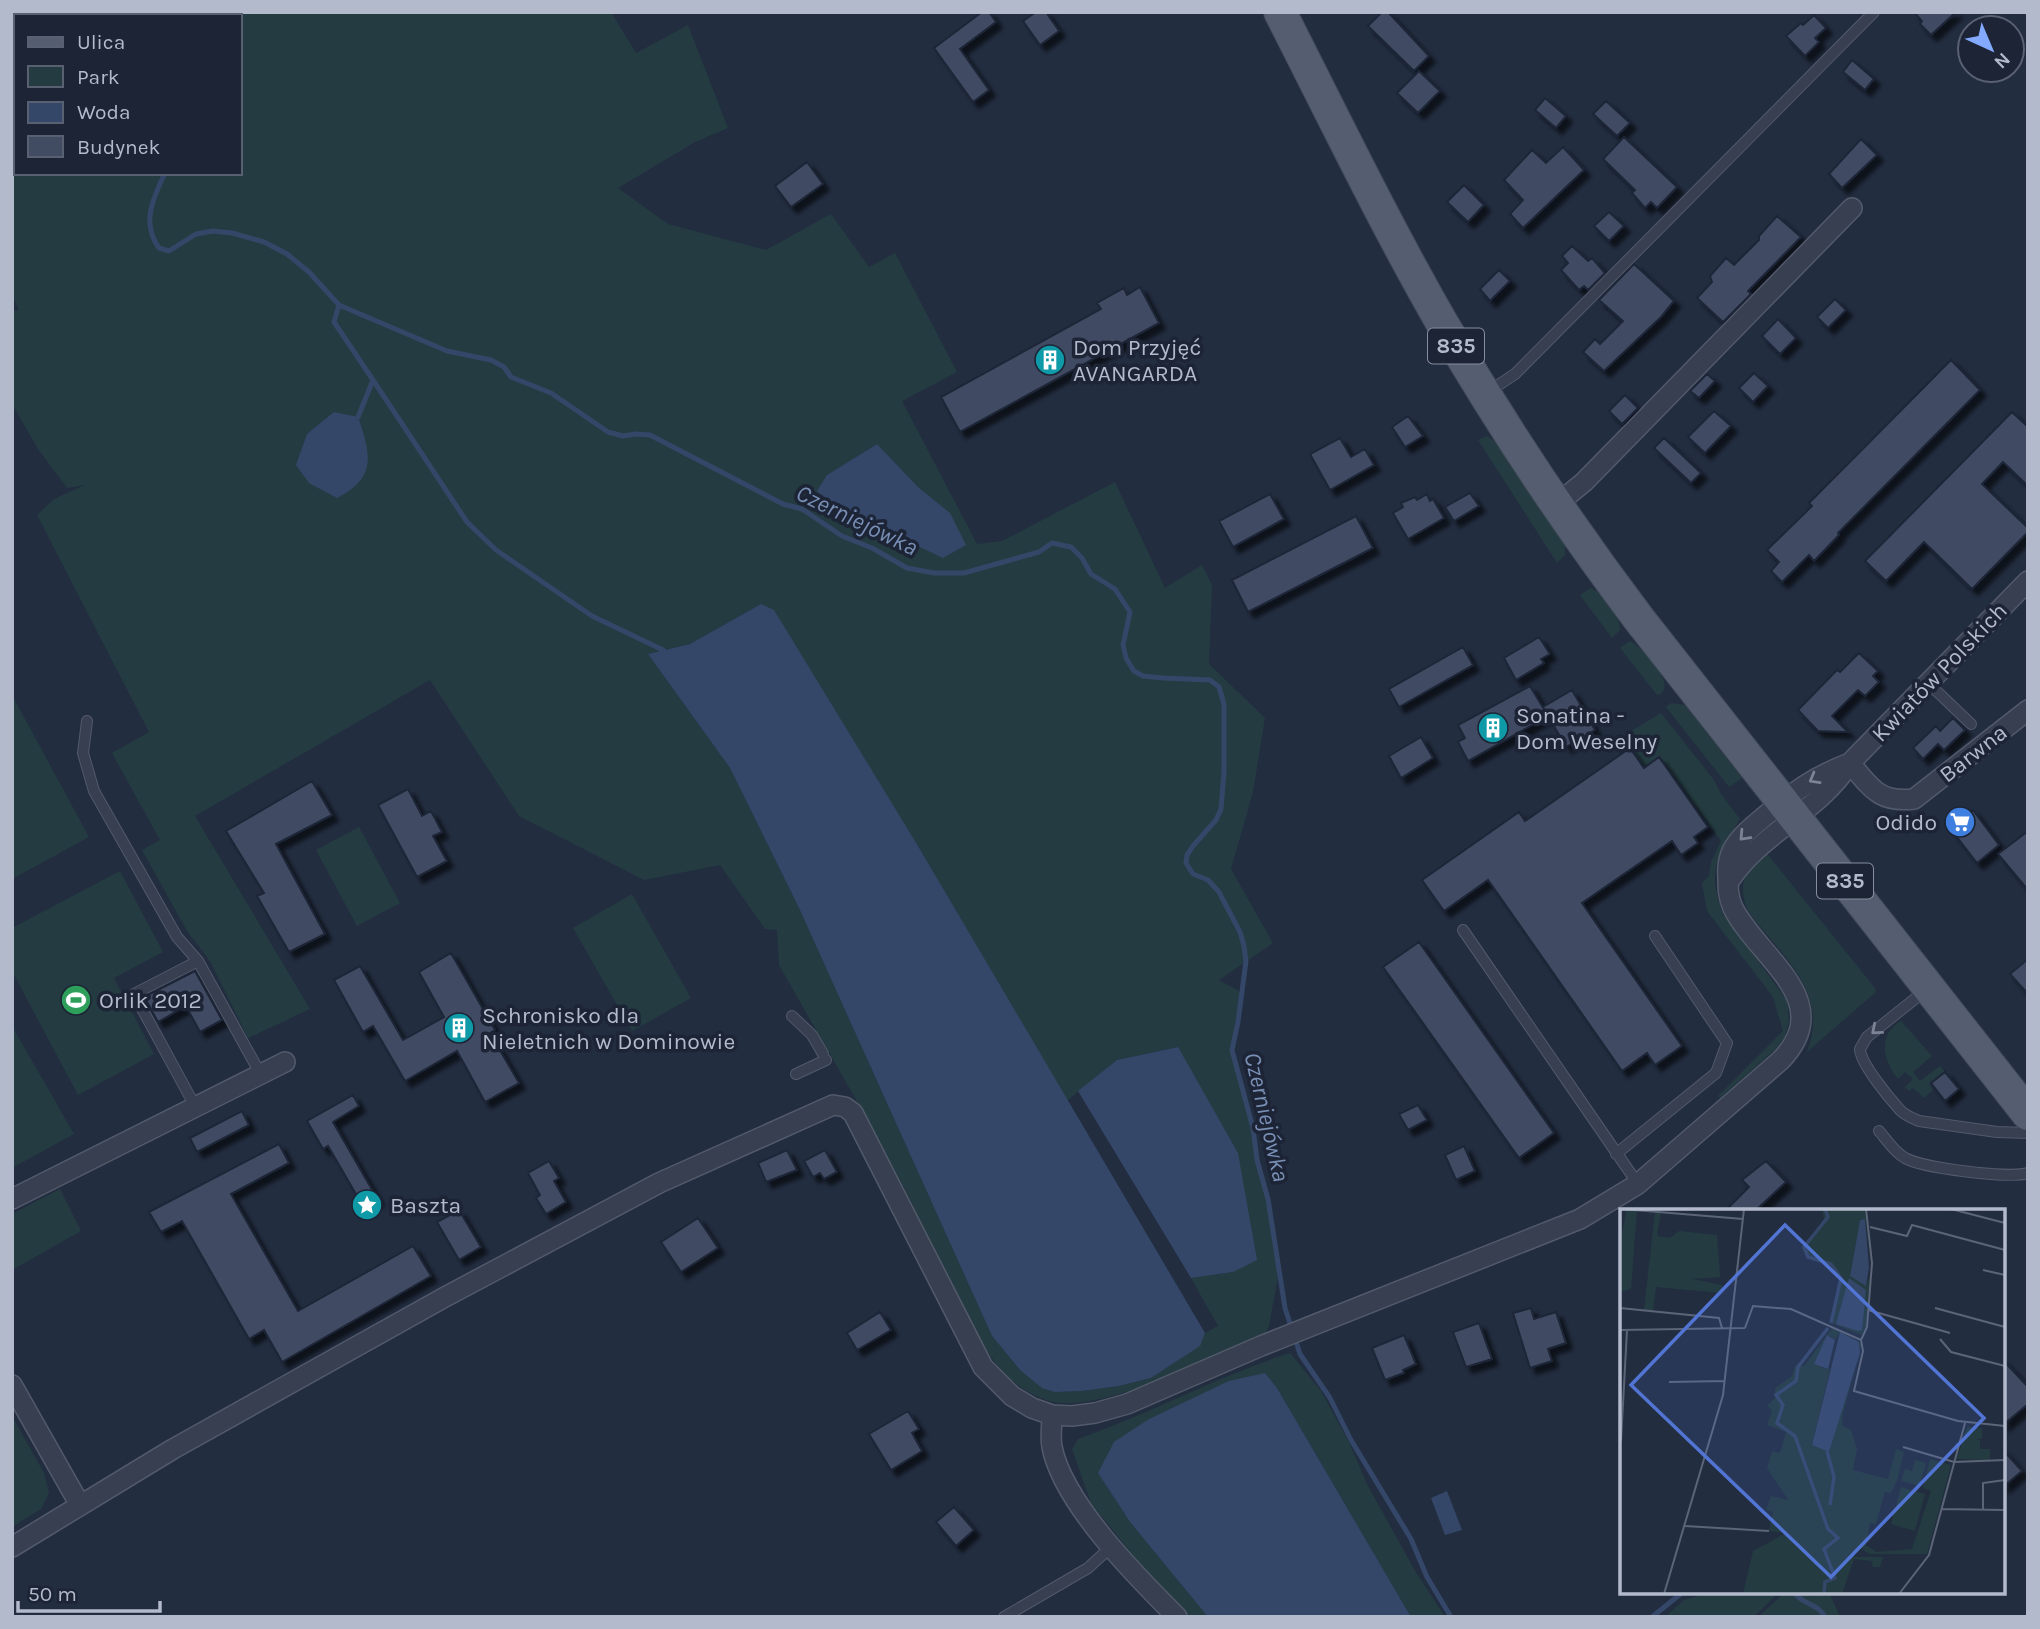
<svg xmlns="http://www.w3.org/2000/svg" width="2040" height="1629" viewBox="0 0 2040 1629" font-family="Karla,sans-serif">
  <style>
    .green { fill: #243c41; fill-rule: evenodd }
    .water { fill: #344768 }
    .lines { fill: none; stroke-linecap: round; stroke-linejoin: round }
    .stream { stroke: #344768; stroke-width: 5 }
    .building { fill: #414c63; stroke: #1e2637; stroke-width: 2; filter: url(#shadow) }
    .service-casing { stroke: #525a6b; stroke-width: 12 }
    .minor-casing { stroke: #525a6b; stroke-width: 22 }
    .primary-casing { stroke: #404859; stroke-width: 34 }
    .service { stroke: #373f50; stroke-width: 10 }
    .minor { stroke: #373f50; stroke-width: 19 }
    .primary { stroke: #545e70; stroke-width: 32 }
    .oneway { stroke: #7b8394 }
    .labels { text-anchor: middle; stroke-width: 7; stroke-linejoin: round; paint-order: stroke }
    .shield { fill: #1c2435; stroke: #868d9e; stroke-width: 2 }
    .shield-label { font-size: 21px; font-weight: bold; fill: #b3bacb }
    .poi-label { font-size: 23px; fill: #b3bacb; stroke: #1c2435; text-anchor: start }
    .street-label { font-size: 23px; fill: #b3bacb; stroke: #1c2435 }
    .water-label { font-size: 24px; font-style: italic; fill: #788eb4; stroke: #1c2435 }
    .inset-river { fill: none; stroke: #344768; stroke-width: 3.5 }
    .inset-road { fill: none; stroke: #5c6578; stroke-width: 2 }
    .view { fill: #5274d3; fill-opacity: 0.15; stroke: #5274d3; stroke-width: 3.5 }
    .inset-edge { fill: none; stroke: #b3bacb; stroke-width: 3.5 }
  </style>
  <defs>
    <filter id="shadow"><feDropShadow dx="6" dy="6" stdDeviation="2" flood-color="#0009"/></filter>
  </defs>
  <rect width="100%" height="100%" fill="#222d40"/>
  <path class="green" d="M12,12H611L636,53L688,25L728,128L695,142L618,188L668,224L766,250L831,214L869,267L895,253L957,372L902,401L977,544L1002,541L1115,482L1165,588L1202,565L1212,585L1209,664L1265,718L1253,792L1231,869L1273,943L1219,980L1241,992L1232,1051L1253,1128L1257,1160L1268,1199L1280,1266L1269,1325L1265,1335C1215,1356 1101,1415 1049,1401C1025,1393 1006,1378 991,1357C953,1303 930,1237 899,1178C861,1106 819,1036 779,965L777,930L765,929L720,865L644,880L519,816L430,680L195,816L310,1009L248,1038L210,961L187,931L142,850L160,840L112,753L149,732L37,515L54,499L85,485L67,488L38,449L12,404V311L19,310L12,295V143L16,144V173H240V16H16V76L12,75ZM877,444L919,488L827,475ZM761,604L918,846L1067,1101L1117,1060L1177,1047L1238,1153L1233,1272L1191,1278L1218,1326L1205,1333L1199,1346L1151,1378L1119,1386L1082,1391L1055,1392L1020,1370L992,1336L799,908L730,768L648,654L690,644Z
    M1487,436L1497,443L1565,546V555L1557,563L1478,440Z
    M1591,588C1604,593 1620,616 1620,630L1612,638L1580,595Z
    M1630,641C1639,645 1663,673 1664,682C1665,688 1664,689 1661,694L1657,695L1620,648Z
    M12,695L89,837L12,879Z
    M1671,703L1685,705L1742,778L1729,787L1666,707Z
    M1661,713L1714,780L1721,794L1740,819L1735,827L1739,831C1711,855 1710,880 1723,914L1787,1000L1789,1021L1785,1037L1776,1049L1720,1098L1718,1096L1783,1031L1773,997L1707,911L1702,883L1709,876L1711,862L1721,841L1660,756L1644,766L1623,736Z
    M359,827L400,903L357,926L316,850Z
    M1765,851L1875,988L1876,992L1807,1052C1830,994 1782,955 1749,913C1736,883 1745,873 1765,851Z
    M120,871L163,952L114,978L154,1054L78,1095L12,971V928Z
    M632,894L691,998L632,1031L573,928Z
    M1901,1021L1932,1056L1913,1072L1920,1081L1940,1066L1945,1072L1929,1084L1933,1090L1924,1098L1913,1088L1909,1091L1905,1087L1913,1079L1905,1072L1898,1079C1883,1060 1877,1035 1901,1021Z
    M12,1026L74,1134L12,1168Z
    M60,1189L81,1231L12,1270V1214Z
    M1290,1353L1321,1391L1349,1442L1367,1484L1414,1569L1445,1617H1411L1277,1388L1265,1373L1098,1473L1130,1522L1208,1617H1191L1143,1568L1091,1503L1072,1449L1078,1439C1150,1414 1218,1376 1290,1353Z
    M12,1416L44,1473L49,1493L41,1509L12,1527Z
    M1711,1592H1779L1754,1617H1665L1684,1600Z
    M1785,1592H1829L1840,1617H1758Z"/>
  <path class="water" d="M334,412L358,417C371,454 377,478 337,498L309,483L296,465L307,434Z
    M877,444L919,488L950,513L966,545L943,558L831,505L817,491L827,475Z
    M761,604L774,610L918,846L1205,1333L1200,1346L1151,1378L1119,1386L1082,1391L1055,1392L1042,1388L1020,1370L992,1336L799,908L730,768L648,654L690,644Z
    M1178,1047L1238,1153L1257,1260L1233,1272L1191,1278L1078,1091L1117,1060Z
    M1265,1373L1277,1388L1411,1617H1208L1130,1522L1098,1473L1114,1442L1149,1419L1229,1381Z
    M1447,1491L1462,1530L1445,1535L1431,1498Z"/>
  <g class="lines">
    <path class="stream" d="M12,25L16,26
      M165,173C153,198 141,223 159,248L169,251L196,234L213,231L232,233L264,242L287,254L309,272L339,305L447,351L491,360L504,367L511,377L551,393L608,432L623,436L636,434L650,435L783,504L802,509L842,536L872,548L907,568L934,573H964L1039,552L1052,543L1071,547L1082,558L1091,574L1115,589L1130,612L1123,645L1126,658L1134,671L1143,676L1163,678L1210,680L1219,687L1224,704V772L1221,809L1216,820L1193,846L1187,855L1186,863L1193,874L1208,880L1219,892L1240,932L1244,946L1246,961L1238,1022L1232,1050L1253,1128L1257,1160L1268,1199L1285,1308L1300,1354L1330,1398L1351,1440L1411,1539L1427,1577L1451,1617
      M339,305L334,322L373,380L358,417
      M373,380L467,522L496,550L592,616L663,650
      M1794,1592C1802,1605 1818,1603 1825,1617
      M1652,1617L1683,1592"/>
  </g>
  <path class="building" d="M982,12H989L996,22L960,49L989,90L973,102L934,48Z
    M1036,12H1046L1059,31L1040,45L1023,21Z
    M1382,12H1388L1429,56L1414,71L1368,26Z
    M1914,12H1956L1931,35L1920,24L1922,21Z
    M1814,15L1826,28L1815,38L1819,42L1805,56L1786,36L1801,23L1803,25Z
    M1852,60L1874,79L1865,90L1843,72Z
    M1419,71L1440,91L1418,113L1397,93Z
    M1545,98L1566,116L1556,128L1535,110Z
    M1606,101L1630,123L1617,136L1593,114Z
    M1624,137L1677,187L1657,208L1651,202L1645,208L1632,193L1635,190L1603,159Z
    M1861,139L1877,155L1842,188L1829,174Z
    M1563,147L1584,170L1523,228L1510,214L1523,200L1504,180L1532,150L1546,163Z
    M807,162L823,184L791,207L775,186Z
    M1464,185L1484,205L1468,222L1447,202Z
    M1609,212L1624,226L1609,241L1594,226Z
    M1777,216L1801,237L1748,291L1751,294L1723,322L1697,298L1712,282L1710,276L1726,258L1734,265L1759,240V236Z
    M1572,246L1588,261L1592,258L1605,273L1588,290L1584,286L1579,290L1561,270L1568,263L1562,256Z
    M1634,264L1674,301L1661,317L1604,371L1583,352L1595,339L1600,344L1623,321L1599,300Z
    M1499,270L1510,281L1490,301L1480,289Z
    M1140,287L1159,323L960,432L941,397L1101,309L1097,303L1124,288L1127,295Z
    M1835,299L1846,310L1828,328L1817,317Z
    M1778,319L1796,338L1780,354L1762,336Z
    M1951,360L1980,390L1838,533L1839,535L1814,561L1809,555L1782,582L1771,571L1779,562L1767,550L1812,506L1809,503Z
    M1754,373L1768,386L1753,402L1739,388Z
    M1707,374L1715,381L1699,398L1690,391Z
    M1625,395L1638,408L1622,424L1609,411Z
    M1714,411L1731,426L1705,453L1688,437Z
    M2012,412L2028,427V486L2003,462L1982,484L2028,528V532L1972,589L1924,542L1886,581L1865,561Z
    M1408,416L1423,436L1405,447L1392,427Z
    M1340,438L1351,457L1365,449L1374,465L1330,490L1310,454Z
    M1664,438L1701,473L1691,483L1654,448Z
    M1470,493L1479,506L1454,521L1445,507Z
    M1270,494L1284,519L1233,547L1219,521Z
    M1427,494L1430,501L1433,499L1444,518L1408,539L1393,513L1403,507L1401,503L1415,497L1417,500Z
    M1356,516L1373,548L1248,612L1232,580Z
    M1539,637L1550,654L1541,659L1544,663L1516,680L1504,658Z
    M1463,647L1473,665L1399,707L1389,689Z
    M1859,653L1878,671L1873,676L1879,682L1865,696L1858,690L1832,716L1848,732L1818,731L1798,710L1837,670L1840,672Z
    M1530,686L1548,716L1468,761L1458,742L1465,738L1458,725Z
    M1572,690L1595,730L1566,747L1543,707Z
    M1953,718L1965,730L1944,750L1938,744L1923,759L1913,748L1936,726L1940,731Z
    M1421,737L1433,758L1401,778L1389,756Z
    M1630,748L1644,768L1659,757L1708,827L1694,837L1698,843L1681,855L1672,841L1582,903L1682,1046L1655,1065L1647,1053L1622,1071L1488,880L1444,911L1422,880L1519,812L1525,821Z
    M312,781L332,815L276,844L325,934L289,952L257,896L264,893L226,831Z
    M408,789L422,816L431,811L442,832L433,836L447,861L417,877L378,805Z
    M1973,810L1999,845L1977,863L1950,828Z
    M2028,831V890L1998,854Z
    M1419,942L1554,1133L1519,1158L1383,967Z
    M451,953L495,1030L490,1033L519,1083L485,1102L457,1051L405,1081L373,1026L363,1032L334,980L360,966L403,1040L444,1017L419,972Z
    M2028,959V994L2010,974Z
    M195,971L222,1020L200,1032L186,1006L158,1022L144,997Z
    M1945,1072L1959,1089L1945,1101L1931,1083Z
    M353,1095L359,1106L333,1122L378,1200L364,1208L328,1146L323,1149L307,1121Z
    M1418,1105L1427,1120L1408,1130L1399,1114Z
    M242,1111L249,1125L197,1152L190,1138Z
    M279,1144L289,1163L231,1194L298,1311L413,1246L431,1276L282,1362L264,1330L249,1339L182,1221L161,1232L149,1212Z
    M1464,1146L1475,1171L1456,1180L1445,1155Z
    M787,1150L797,1170L766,1182L758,1163Z
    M825,1150L837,1172L824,1179L820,1173L813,1177L804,1161Z
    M549,1161L559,1178L554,1181L566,1202L546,1214L536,1198L540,1195L528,1173Z
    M1766,1161L1786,1182L1755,1211H1725L1749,1187L1742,1180Z
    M459,1210L481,1247L459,1260L437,1222Z
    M698,1218L718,1248L681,1272L661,1242Z
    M1531,1308L1534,1319L1556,1312L1566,1343L1548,1349L1552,1361L1530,1368L1513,1313Z
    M880,1312L891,1330L857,1350L847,1333Z
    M1479,1323L1492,1359L1466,1367L1453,1332Z
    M1404,1335L1416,1364L1403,1370L1404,1373L1385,1380L1372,1348Z
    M2003,1360L2028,1387V1404L2003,1425Z
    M908,1411L919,1429L912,1433L922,1451L891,1470L869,1434Z
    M2003,1450L2022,1471L2003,1487Z
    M954,1507L974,1530L956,1546L936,1522Z"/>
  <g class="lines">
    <g class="service-casing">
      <path id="service" d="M1488,392L1515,374L1874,12
        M1927,682L1971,724
        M87,721L83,753L94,791L177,937L198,961L260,1073
        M1463,930L1638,1184
        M1926,990L1867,1037L1860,1049C1860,1063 1890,1099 1900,1110C1906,1116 1912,1118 1919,1121L1997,1132L2028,1133
        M792,1016L812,1035L823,1054
        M796,1074L826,1060
        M195,1106L134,994L198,961
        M1879,1131C1887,1140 1894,1152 1905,1158C1922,1168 2010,1179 2028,1173
        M1616,1154L1716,1073L1727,1043L1655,936
        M1004,1617L1088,1568L1112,1546"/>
    </g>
    <g class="minor-casing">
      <path id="minor" d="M1557,504L1584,482L1852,208
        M1850,763C1871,788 1879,803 1914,799L2028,710
        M1728,883C1758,834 1818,813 1850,763L2028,581
        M12,1199L285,1062
        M12,1385L80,1505
        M1052,1415C1052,1425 1050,1437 1052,1447C1063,1503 1136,1576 1177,1617
        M12,1547L173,1449L445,1297L659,1183L833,1105L845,1107L853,1113L983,1367L1012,1396L1032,1408L1052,1415L1072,1416L1095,1413L1127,1404L1261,1346L1580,1219L1638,1184L1780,1061C1839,1001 1758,958 1733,908C1728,897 1728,888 1728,877C1727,867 1728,860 1732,851C1739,837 1753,826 1765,816C1795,791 1813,777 1850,763"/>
    </g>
    <g class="primary-casing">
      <path id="primary" d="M1280,12C1333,116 1384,222 1442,323C1502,426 1568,525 1639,619L2028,1114"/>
    </g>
    <use href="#service" class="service"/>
    <use href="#minor" class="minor"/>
    <use href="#primary" class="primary"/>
  </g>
  <defs><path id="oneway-chevron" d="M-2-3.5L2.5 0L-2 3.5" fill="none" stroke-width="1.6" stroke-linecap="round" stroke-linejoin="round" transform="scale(1.75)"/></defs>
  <g class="oneway">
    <use href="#oneway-chevron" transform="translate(1814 779) rotate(150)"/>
    <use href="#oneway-chevron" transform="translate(1744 836) rotate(133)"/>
    <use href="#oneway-chevron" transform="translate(1876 1030) rotate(140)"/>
  </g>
  <defs>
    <g id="building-disc" transform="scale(1.575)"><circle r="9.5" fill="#0f9aa8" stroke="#1c2435"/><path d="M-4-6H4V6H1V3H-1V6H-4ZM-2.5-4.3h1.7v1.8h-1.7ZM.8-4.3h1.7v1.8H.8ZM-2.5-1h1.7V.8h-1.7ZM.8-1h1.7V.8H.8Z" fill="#fff"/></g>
    <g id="supermarket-disc" transform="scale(1.575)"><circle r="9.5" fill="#3f7fe0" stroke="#1c2435"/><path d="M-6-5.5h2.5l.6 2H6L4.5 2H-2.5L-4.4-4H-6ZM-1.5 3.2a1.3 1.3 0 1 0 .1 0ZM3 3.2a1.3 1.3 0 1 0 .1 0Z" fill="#fff"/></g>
    <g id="stadium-disc" transform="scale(1.575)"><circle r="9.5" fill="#2e9e5b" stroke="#1c2435"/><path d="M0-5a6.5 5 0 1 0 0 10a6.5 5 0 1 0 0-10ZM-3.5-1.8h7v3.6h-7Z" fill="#fff"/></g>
    <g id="sight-disc" transform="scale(1.575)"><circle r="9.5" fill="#0f9aa8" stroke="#1c2435"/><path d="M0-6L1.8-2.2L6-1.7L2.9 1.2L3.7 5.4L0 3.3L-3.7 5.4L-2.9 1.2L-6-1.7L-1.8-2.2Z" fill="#fff"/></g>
  </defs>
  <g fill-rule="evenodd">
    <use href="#building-disc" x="1050" y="360"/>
    <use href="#building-disc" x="1493" y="728"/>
    <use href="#supermarket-disc" x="1960" y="822"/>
    <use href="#stadium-disc" x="76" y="1000"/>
    <use href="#building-disc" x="459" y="1028"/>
    <use href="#sight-disc" x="367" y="1205"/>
  </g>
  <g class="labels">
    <g class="shield">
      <rect x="1428" y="328.5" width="56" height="35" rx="5"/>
      <rect x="1817" y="863.5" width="56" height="35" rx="5"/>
    </g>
    <g class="shield-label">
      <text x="1456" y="353">835</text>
      <text x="1845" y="888">835</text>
    </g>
    <g class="poi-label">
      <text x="1073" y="355">Dom Przyjęć<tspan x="1073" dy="26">AVANGARDA</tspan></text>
      <text x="1516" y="723">Sonatina -<tspan x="1516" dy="26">Dom Weselny</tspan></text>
      <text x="1937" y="830" text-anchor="end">Odido</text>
      <text x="99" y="1008">Orlik 2012</text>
      <text x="482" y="1023">Schronisko dla<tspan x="482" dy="26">Nieletnich w Dominowie</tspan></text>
      <text x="390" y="1213">Baszta</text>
    </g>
    <g class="street-label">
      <text transform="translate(1939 672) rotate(-46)" y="8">Kwiatów Polskich</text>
      <text transform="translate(1973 753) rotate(-38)" y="8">Barwna</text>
    </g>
    <g class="water-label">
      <text transform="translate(857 520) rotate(26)" y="8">Czerniejówka</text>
      <text transform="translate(1267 1117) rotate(77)" y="8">Czerniejówka</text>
    </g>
  </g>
  <g transform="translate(1620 1209)">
    <rect width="385" height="385" fill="#222d40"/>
    <path d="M7,0L17,1L11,80L0,83V34ZM202,0H245L251,56L245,10L240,11L230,66L246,77L250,67L246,118L241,126L212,114L223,68L210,54L197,53L182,40L204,10ZM35,3H41L37,27L50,29L59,22L97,26L100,68L72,70L102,76V84L36,78L33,102L24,101ZM213,118L242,135L223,204L222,216L231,221L237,240L233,261L268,270L276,240L284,243L277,272L271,284L265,283L256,315L250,314L246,336L256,343L292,340L311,282L303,279L310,250L331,256L307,345H249L238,337L234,348H263L260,358H253L252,352L234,350L222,385H123L133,342L166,324L149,322L153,303L146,301L151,287L168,291L147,259L152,242L160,244L166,223L147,216L152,201L147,197L155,189V179L172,167L175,156L184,157ZM220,123L240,138V144L209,242L192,236L210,160L201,159L210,127L215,131ZM347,218L362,219V229L355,231H360V240H370V251L337,250ZM295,251L306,254L300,277L281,272L285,260L292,262ZM281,278L305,285L295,322L271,315Z" fill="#243c41" fill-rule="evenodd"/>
    <path d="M245,10L249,58L246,77L230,67L240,11ZM229,69L246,81L242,121L238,122L216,115ZM220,123L239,133L240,144L209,243L192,236ZM207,126L215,131L208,160L194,155Z" fill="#344768"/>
    <path class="inset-river" d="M205,0L208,8L184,38L188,48L211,55L221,69L211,114M207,242L214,268L210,296M204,385L205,373L215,369L204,340L218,329L208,320L175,227L157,214L163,196L156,186L176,172L178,158L208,119"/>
    <path class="inset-road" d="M2,0L123,10M331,0L385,14M250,18L287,27L292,16L385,41M363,61L385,66M0,99L99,109L102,119M315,99L385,118M248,101L330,124M125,119L133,97L171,100L241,131L243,142L234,182L338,212L385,217M0,121L125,119M320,130L331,143L385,157M241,131L247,118L252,54L246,0M49,173L105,172M1,232L7,121M283,238L334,253L385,251M321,300L385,301M363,301V274L385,271M65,317L149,322M44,385L103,186L124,0M279,385L309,346L345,214"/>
    <path class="view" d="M165,16L364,209L211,368L11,176Z"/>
    <rect width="385" height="385" class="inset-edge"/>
  </g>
  <rect width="2040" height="1629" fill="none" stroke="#b3bacb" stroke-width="28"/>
  <rect x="14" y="14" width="228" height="161" fill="#1c2435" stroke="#586071" stroke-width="2"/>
  <rect x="28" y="37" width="35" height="10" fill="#545e70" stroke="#586071" stroke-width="2"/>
  <text x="77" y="49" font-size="21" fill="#b3bacb">Ulica</text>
  <rect x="28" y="66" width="35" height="21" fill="#243c41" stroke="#586071" stroke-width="2"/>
  <text x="77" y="84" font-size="21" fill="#b3bacb">Park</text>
  <rect x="28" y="102" width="35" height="21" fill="#344768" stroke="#586071" stroke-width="2"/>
  <text x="77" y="119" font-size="21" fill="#b3bacb">Woda</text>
  <rect x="28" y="136" width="35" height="21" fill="#414c63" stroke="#586071" stroke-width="2"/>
  <text x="77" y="154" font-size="21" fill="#b3bacb">Budynek</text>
  <g transform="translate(1991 49) rotate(136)"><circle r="33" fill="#1c2435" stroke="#586071" stroke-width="2"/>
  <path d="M0-5L12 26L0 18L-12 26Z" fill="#83aaff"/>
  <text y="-10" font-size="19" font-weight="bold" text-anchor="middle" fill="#b3bacb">N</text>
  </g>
  <path d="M18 1601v10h142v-10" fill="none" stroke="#b3bacb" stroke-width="3.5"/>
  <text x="28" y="1601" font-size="21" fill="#b3bacb" stroke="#1c2435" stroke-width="5" paint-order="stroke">50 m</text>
</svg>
